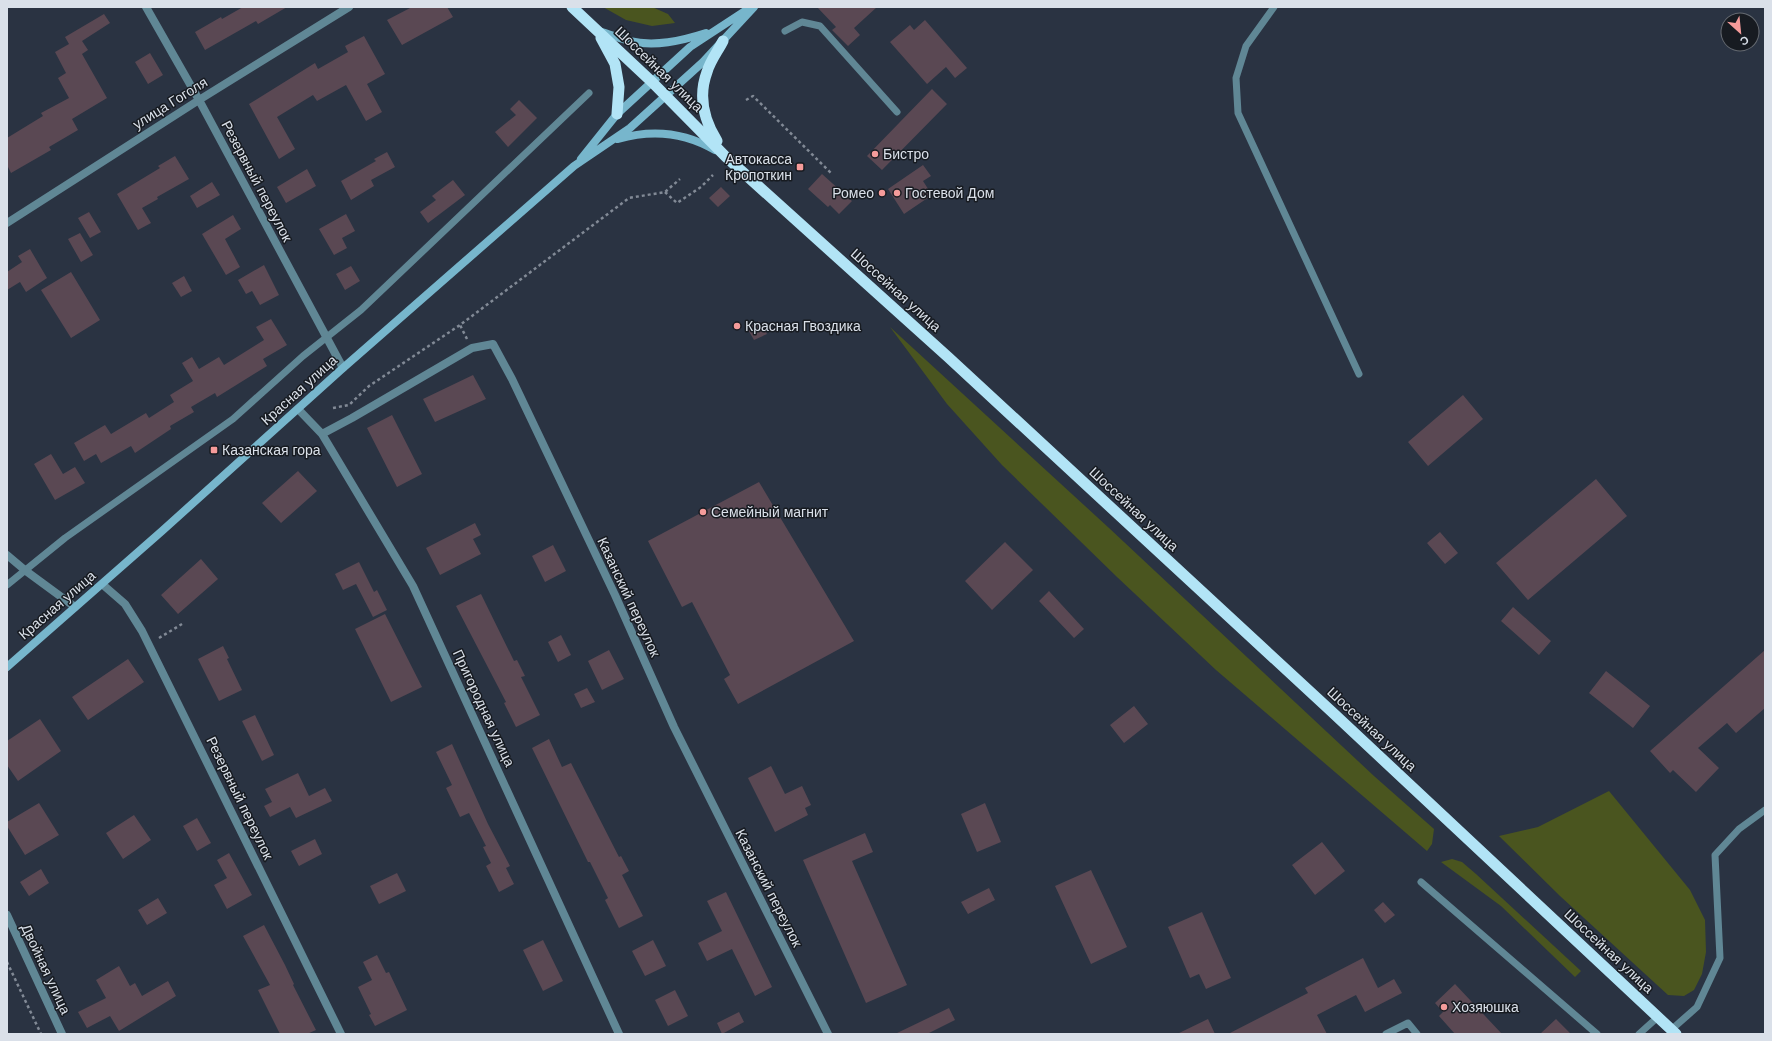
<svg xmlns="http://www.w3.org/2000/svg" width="1772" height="1041" viewBox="0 0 1772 1041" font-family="Helvetica,sans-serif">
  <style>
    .green { fill: #4a551f }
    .building { fill: #5a4853 }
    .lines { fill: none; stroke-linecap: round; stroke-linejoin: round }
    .path { stroke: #828a96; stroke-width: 2.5; stroke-dasharray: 3 3; stroke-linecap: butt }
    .service { stroke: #608795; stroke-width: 7 }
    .minor { stroke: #608795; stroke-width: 8 }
    .tertiary { stroke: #608795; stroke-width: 8 }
    .secondary { stroke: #77b6cc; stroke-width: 8 }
    .trunk { stroke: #b2e4f6; stroke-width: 11 }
    .poi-dot { fill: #f59b9a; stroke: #171b21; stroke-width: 1.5 }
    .labels { text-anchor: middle; stroke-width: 3; stroke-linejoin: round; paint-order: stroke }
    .street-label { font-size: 14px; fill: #dae0e9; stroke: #171b21 }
    .poi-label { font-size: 14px; fill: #dae0e9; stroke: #171b21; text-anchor: start }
  </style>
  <rect width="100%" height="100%" fill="#2a3342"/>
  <path class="green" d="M603,7H652L668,14L675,23L652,26L626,20Z
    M890,327L1109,528L1374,776L1434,829L1432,844L1427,851L1216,670L1117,577L1002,465L947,404Z
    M1609,791L1690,890L1705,920L1706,952L1702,974L1694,990L1684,996L1668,995L1560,896L1499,836L1538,827Z
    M1452,859L1462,862L1476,874L1581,971L1575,977L1501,906L1441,862Z"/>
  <path class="building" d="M243,7H287L258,24L256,21L205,50L195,32L221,17L222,19Z
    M412,7H447L453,17L402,45L387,20Z
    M817,7H877L854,28L860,35L848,46L832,30L836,27Z
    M104,14L110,23L82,41L88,50L82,54L107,98L72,119L78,130L49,147L51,150L11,173L7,165V138L43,116L41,113L69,98L58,78L66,73L55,52L69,44L65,37Z
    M925,20L967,68L955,78L946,67L927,84L890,42L910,25L914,30Z
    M364,36L385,74L367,84L382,112L366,121L346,85L317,101L313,95L277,117L295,149L279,159L249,104L315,63L318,69L348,52L345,46Z
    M150,53L163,75L148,84L135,62Z
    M932,89L947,104L882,170L867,156Z
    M519,100L537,118L508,147L495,132L516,115L510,109Z
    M387,152L395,167L371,180L374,186L351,200L341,181L376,161L374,159Z
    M175,156L189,179L157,197L158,199L142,208L151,223L138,230L117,194L160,168L158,166Z
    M923,165L931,176L923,181L932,195L904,214L888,189Z
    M307,169L316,186L286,203L277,187Z
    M822,174L852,201L839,214L830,205L828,207L808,189Z
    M453,180L465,195L428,223L420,212L436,200L432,196Z
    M212,182L220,195L197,208L190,196Z
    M721,187L730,196L718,207L709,198Z
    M89,212L101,232L90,238L78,218Z
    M346,214L355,231L342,238L347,248L334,255L319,229Z
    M233,215L241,229L225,239L240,267L226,275L202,234Z
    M80,233L93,255L81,262L68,239Z
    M30,249L47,278L26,292L20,282L7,290V272L22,262L18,256Z
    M264,265L279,295L260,305L252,291L246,294L238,280Z
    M351,266L360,281L345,290L336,274Z
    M71,272L100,320L71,338L41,290Z
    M184,276L192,291L181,297L172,283Z
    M271,319L287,345L263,359L267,366L217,397L215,393L191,407L194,412L170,426L171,429L135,453L131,446L101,463L96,454L84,461L74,443L105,425L111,434L146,413L149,418L174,402L170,395L193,381L182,363L192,357L199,369L219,357L224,365L264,340L256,327Z
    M759,321L767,334L754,340L747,328Z
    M473,375L486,399L435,422L423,399Z
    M1463,395L1483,419L1428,466L1408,442Z
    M392,415L422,474L397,487L367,428Z
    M51,454L63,474L75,467L85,483L55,500L34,464Z
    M298,471L317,491L281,523L262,503Z
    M1596,479L1627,516L1528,600L1496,563Z
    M759,482L854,641L738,704L724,679L730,675L692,602L682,607L648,541Z
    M475,523L481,535L473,539L481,554L440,575L426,548Z
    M1440,532L1458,553L1445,564L1427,543Z
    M1005,542L1033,570L992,610L965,581Z
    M553,545L566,571L545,582L532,556Z
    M201,559L218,579L178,614L161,595Z
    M359,562L374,592L377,590L387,610L373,617L356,584L343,590L335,574Z
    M1049,591L1084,629L1074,638L1039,601Z
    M481,594L514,661L517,660L525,676L521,677L540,715L516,727L504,703L506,702L456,606Z
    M1513,607L1551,641L1539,655L1501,621Z
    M385,614L422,687L391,702L355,629Z
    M561,635L571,655L558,662L548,642Z
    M223,646L229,658L227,659L242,690L219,701L198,659Z
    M609,650L624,679L602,690L588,661Z
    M1765,650V708L1736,733L1727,723L1698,748L1719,768L1696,792L1673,770L1670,773L1650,751Z
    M128,659L144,682L88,720L72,697Z
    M1606,671L1650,706L1633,728L1589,693Z
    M587,688L595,702L581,708L574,694Z
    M1134,706L1148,724L1124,743L1110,725Z
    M255,715L274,755L262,761L242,721Z
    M40,719L61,751L18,781L7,765V741Z
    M549,739L562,767L571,763L619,857L621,856L629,871L622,875L643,916L619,928L605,900L608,898L590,862H588L532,748Z
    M452,744L488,824L510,866L506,868L514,884L499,892L486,866L491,863L483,847L486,846L469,813L460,817L446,788L452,785L436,752Z
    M771,766L785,794L802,786L811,805L805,808L808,815L775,832L748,778Z
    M298,773L309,796L325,788L332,801L296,818L290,807L270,817L264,806L272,802L265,789Z
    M39,803L59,835L25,855L7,826V822Z
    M985,803L1001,842L977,852L961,814Z
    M134,815L151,840L123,859L106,833Z
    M197,818L211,843L197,851L183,826Z
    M865,833L873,852L852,861L907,985L866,1003L803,860Z
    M315,839L322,854L299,866L291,851Z
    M1322,842L1345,871L1315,895L1292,865Z
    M229,853L252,895L227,909L214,885L227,878L217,860Z
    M41,869L49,883L29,896L20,882Z
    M1091,870L1127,947L1091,964L1055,886Z
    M397,873L406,891L379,904L370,886Z
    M989,888L995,900L968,914L961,902Z
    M726,892L772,987L755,996L732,949L707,961L698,943L722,931L707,901Z
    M158,898L167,913L147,925L138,910Z
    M1383,902L1395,915L1385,923L1374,910Z
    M1202,912L1231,978L1206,989L1199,974L1190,978L1168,927Z
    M264,925L285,965L294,984L293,985L316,1030L307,1034H280L258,990L270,985L243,936Z
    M543,940L563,981L543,991L523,950Z
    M653,940L666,966L645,976L632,951Z
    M377,955L386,973L389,972L407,1010L375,1026L369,1015L371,1014L358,987L372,980L363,962Z
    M1363,958L1378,988L1394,979L1402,993L1365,1012L1356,995L1317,1015L1327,1034H1228L1308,993L1305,988Z
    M119,966L130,986L135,983L142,996L168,981L176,996L119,1031L110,1016L87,1028L78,1012L106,998L96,980Z
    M1455,984L1502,1034H1455L1439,1016L1443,1012L1435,1003Z
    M675,990L688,1016L668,1026L655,1000Z
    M949,1008L955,1020L927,1034H895Z
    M739,1012L744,1022L722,1034L717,1023Z
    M1208,1019L1215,1034H1177Z
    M1556,1019L1571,1034H1540Z"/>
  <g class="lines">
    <path class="path" d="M746,100L753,96L831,173
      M665,192L677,203L701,187L713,175
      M467,339L460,325L629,198L665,192L680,179
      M333,408L349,405L369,386L460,325
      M159,638L182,624
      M7,962L41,1034"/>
    <path class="service" d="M1274,7L1246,46L1236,78L1238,113L1359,374
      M785,31L802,22L820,26L897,112
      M7,585L65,538L233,419L303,356L361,310L589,93
      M1421,882L1597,1034
      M1671,1030L1697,1007L1720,958L1715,855L1739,829L1765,810
      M1386,1034L1408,1023L1417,1034
      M1639,1034L1658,1017"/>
    <path class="minor" d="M146,7L199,100L343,368
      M7,223L199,100L349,7
      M298,409L322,434L413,586L619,1034
      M322,434L352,418L472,348L493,344L512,379L615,595L674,727L828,1034
      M7,555L26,571L75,607
      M102,584L125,604L142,631L341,1034"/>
    <path class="tertiary" d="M7,915L62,1034"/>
    <path class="secondary" d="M599,31C609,34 619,38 629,41C655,47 681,41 706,33
      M618,139C652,129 684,132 715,150
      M581,159L617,114L690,47L748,9
      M7,667L162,531L343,368L574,166L630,128L703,62L754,7"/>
    <path class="trunk" d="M572,7L652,82L726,157L948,357L1331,711L1676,1034
      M601,38L615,64L619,87L617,114
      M717,141C704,120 698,96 707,72C710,61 718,51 723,41"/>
  </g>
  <g class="poi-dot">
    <circle cx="875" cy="154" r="4"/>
    <rect x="796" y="163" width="8" height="8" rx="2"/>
    <circle cx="882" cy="193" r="4"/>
    <circle cx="897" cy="193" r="4"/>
    <circle cx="737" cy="326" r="4"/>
    <rect x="210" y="446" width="8" height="8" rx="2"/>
    <circle cx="703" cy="512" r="4"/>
    <circle cx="1444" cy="1007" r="4"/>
  </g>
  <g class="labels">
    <g class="street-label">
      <text transform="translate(659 69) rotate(44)" y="5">Шоссейная улица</text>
      <text transform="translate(170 103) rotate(-32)" y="5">улица Гоголя</text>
      <text transform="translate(257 181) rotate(62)" y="5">Резервный переулок</text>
      <text transform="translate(896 290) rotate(42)" y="5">Шоссейная улица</text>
      <text transform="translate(299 390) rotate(-42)" y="5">Красная улица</text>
      <text transform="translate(1134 509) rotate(43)" y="5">Шоссейная улица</text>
      <text transform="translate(629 597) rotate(65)" y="5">Казанский переулок</text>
      <text transform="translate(57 605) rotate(-41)" y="5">Красная улица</text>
      <text transform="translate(484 708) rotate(65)" y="5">Пригородная улица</text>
      <text transform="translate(1372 729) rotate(43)" y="5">Шоссейная улица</text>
      <text transform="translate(240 798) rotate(64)" y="5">Резервный переулок</text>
      <text transform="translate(769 888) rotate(63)" y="5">Казанский переулок</text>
      <text transform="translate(1609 951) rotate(43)" y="5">Шоссейная улица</text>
      <text transform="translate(46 969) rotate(65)" y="5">Двойная улица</text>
    </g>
    <g class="poi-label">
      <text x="883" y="159">Бистро</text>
      <text x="792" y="164" text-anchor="end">Автокасса<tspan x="792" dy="16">Кропоткин</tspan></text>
      <text x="874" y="198" text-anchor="end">Ромео</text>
      <text x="905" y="198">Гостевой Дом</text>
      <text x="745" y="331">Красная Гвоздика</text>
      <text x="222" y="455">Казанская гора</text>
      <text x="711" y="517">Семейный магнит</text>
      <text x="1452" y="1012">Хозяюшка</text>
    </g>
  </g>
  <rect width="1772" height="1041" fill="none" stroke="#dae0e9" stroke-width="16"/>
  <g transform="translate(1740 32) rotate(153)"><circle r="19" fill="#171b21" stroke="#656a71"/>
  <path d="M0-3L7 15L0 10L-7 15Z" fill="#f59b9a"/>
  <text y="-6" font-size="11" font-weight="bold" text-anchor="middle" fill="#dae0e9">С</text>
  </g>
</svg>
